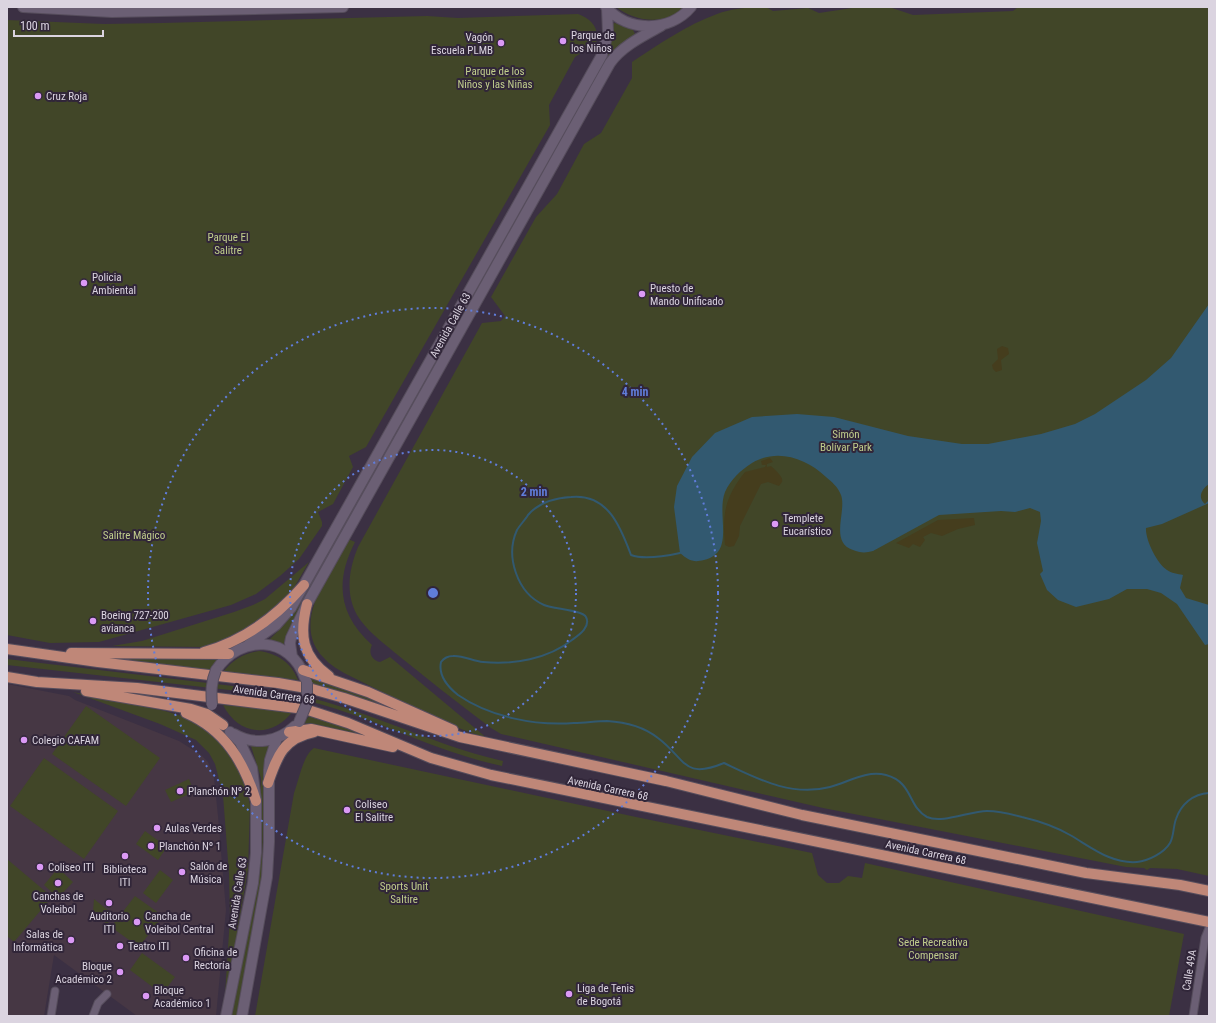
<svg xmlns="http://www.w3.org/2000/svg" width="1216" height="1023" viewBox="0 0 1216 1023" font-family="'Roboto Condensed',sans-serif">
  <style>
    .education { fill: #463744 }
    .green { fill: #414628 }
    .sand { fill: #453d1d }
    .water { fill: #325970 }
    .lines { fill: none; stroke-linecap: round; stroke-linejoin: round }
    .stream { stroke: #325970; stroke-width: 2 }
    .street-casing { stroke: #564d5c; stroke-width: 9 }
    .secondary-casing { stroke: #564d5c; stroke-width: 12 }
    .primary-casing { stroke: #564d5c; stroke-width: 12 }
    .street { stroke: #6b5f74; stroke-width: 7 }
    .secondary { stroke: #6b5f74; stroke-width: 10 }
    .primary { stroke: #bf8778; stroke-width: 10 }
    .rail-casing { stroke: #938a99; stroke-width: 3.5 }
    .rail { stroke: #312639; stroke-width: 2; stroke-dasharray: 6; stroke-linecap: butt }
    .secondary-bridge-casing { stroke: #564d5c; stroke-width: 12; stroke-linecap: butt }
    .secondary-bridge { stroke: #6b5f74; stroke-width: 10 }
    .ring { fill: none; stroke: #607ddb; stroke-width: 2; stroke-dasharray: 2 4 }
    .poi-dot { fill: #db99f5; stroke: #312639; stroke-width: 1.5 }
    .labels { text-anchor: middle; stroke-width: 4; stroke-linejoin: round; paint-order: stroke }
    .poi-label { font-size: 11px; fill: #dbd4e0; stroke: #312639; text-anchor: start }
    .park-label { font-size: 11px; fill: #c1ce8c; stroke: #312639 }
    .street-label { font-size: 11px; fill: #dbd4e0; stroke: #312639 }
    .centre { fill: #607ddb; stroke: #312639; stroke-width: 2 }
    .ring-label { font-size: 12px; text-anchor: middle; font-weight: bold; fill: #607ddb; stroke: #312639; stroke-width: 4; stroke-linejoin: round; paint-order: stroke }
  </style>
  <rect width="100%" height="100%" fill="#3b3043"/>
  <path class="education" d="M7,684L69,696L75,700L179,741L201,755L208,762L214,778L218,816L226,910L216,1016H137L54,955L44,1016H7Z"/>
  <path class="green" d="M616,7H685C666,26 635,22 616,7Z
    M757,7H766L773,11L808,8L819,13L852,8L889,7L913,15L1013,11L1018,7H1209V876L1177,869L1150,868L1147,870L1144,868L1126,867L823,808L501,734L491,728C458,703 426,678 394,652C381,641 366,630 357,615C345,593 349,569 358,547L482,323L501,321L505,316L491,297L536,217L557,194L584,144L601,133L632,78V62C659,44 687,25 717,14C730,9 744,8 757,7Z
    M578,14C592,19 600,29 596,43L575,57L549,105L550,125L366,447L349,456L353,467L333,504L318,512L322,522V526L299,559L280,576L256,594L231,605L99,642L50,643L7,635V20L104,24L162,23L427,16L458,18Z
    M615,23L633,30L635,34C566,117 520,217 468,311C408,419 343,524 287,633L283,646L268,641L284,625L293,613L607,53L613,37L612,24Z
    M348,539L355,542C335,581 338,614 372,645C368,653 372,660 380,662L390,657L488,739L445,723L346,674C339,670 330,665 324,658C289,623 331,573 348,539Z
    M309,562L292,591L280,604L238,635L207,647L112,646L142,641L234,612L253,605L265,599Z
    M259,651C278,654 291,662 298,680L223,672C234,659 243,654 259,651Z
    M86,657L217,659L210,671Z
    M7,659L283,692C359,705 428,744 503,761L502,766C426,750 359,708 283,696L7,665Z
    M309,677L380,701L416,718L313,686Z
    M73,692L165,711L185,717L213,734L230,754L244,780L250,805L248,869L224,1011L230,917L229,874L223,795L215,764L209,753L196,740L160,724Z
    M223,705L293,711C272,739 239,736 223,705Z
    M86,706L160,758L126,806L52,754Z
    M310,715L381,741L304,723Z
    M269,745L264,767L262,885L238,1016H230L257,884L261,778L251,746Z
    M314,748L636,817L812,853L818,875L827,883H839L848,876L862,878L865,863L1184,934L1169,1016H255L294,793C299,780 303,755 314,748Z
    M44,758L118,811L84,859L10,806Z
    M189,779L194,792L171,802L165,790Z
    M145,831L167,847L158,860L136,844Z
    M7,859L52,897L14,942L7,936Z
    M58,868L73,882L58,898L44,885Z
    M160,870L173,880L156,903L143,893Z
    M135,896L163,916L139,947L111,927Z
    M94,899L114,915L107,924L93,912Z
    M142,953L175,977L162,994L130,970Z"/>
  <path class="sand" d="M1002,346L1008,348L1009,354L1001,360L1002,370L996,372L993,369L992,365L998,359L997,349Z
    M770,458L773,462L767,464V467L771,466C775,470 784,477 782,482L779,486L768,482L761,484L740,526L739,536L734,546L729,547L725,545C722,514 725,497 745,472L765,467L766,465H762L761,461Z
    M974,518L975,525L958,529L942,536L931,533L923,537L925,540L920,547L913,544L909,548L896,543L938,520Z"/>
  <path class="water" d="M1209,304V484C1202,489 1197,497 1205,504L1209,500V503L1162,524L1146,528C1145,539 1157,564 1167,570C1171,573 1178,574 1183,575L1180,588L1186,598L1209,605V644L1205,645L1177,604L1161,593L1147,589H1127L1109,599L1076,607L1058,600L1047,590L1040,574L1043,571L1037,543L1041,521L1040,512L1030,508L1015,512L1001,511L939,515L873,551C866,553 860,553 853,550C829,542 847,511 841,495C838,487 832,482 826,477C806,458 777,448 752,463C741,470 731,479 725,492C716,515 736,553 704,560C693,563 688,560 680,553L674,507L677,486L692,457L715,433L752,417L797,414L834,417L908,436L962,444H988L1041,434L1075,424L1095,414L1146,380L1171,358Z"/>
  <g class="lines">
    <path class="stream" d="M680,553C666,556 644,560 631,555C621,528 608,493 571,497C555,498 539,502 528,515C525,520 520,525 517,530C505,556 517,593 544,605C553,609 583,610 586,617C591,627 579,635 572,640C548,659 513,665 483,662C473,661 462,655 453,656C448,656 444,658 441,662C438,676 448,687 458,695C490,717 535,726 574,723C585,723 596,721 607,721C625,722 644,727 658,738C686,759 683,780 724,763C758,779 791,797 830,787C849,782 866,770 886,775C913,782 908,807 927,817C942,824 970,811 987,811C998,811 1011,814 1022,817C1039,821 1056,827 1070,835C1091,847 1111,864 1137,862C1148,861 1164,853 1170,843C1174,836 1173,827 1176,819C1181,804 1193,794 1209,793"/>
    <g class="street-casing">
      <path id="street" d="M51,1016L55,991
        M93,1016L98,1003L107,994
        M1193,1016L1205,938L1209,928"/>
    </g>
    <g class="secondary-casing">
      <path id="secondary" d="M23,7L112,12L343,7
        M606,7C628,33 670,32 691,7
        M248,645L276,625L291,608L602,55L608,33L607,8
        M292,657L290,643L291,638L307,604L610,63C622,46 643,36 661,26
        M216,670C240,634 290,635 305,678
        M234,734C255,746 278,742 295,726
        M226,1016L253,883L256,853V801L252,768L240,742L230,732
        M242,1016L267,877L269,842V770L270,760L277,738"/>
    </g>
    <g class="primary-casing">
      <path id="primary" d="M307,604C299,635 302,657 329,676
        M7,649L98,662L278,683L312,689L344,698L460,737L666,781L802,815L1086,873L1180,885L1209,891
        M204,652C244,641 277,616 304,585
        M71,653L229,654
        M303,670L368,692L453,730
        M7,677L37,682L137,688L305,709L348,723L431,758L491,775L1209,922
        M86,691L191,709L207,714L223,725
        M186,713C225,730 244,762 256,801
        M289,732L311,729L393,747
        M268,783C277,757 283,738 314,732"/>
    </g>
    <use href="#street" class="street"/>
    <use href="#secondary" class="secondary"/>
    <use href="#primary" class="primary"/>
    <g class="rail-casing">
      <path id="rail" d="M157,612L159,611"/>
    </g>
    <use href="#rail" class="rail"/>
    <g class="secondary-bridge-casing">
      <path id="secondary-bridge" d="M212,705C211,692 211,682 216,670
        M299,722L307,703V682"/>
    </g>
    <use href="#secondary-bridge" class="secondary-bridge"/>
  </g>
  <g class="ring">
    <circle cx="433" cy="593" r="143"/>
    <circle cx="433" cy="593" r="285"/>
  </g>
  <g class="poi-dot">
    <circle cx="563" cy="41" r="4"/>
    <circle cx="501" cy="43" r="4"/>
    <circle cx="38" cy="96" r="4"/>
    <circle cx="84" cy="283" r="4"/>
    <circle cx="642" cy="294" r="4"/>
    <circle cx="775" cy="524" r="4"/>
    <circle cx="93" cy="621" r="4"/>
    <circle cx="24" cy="740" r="4"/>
    <circle cx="180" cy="791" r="4"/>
    <circle cx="347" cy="810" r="4"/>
    <circle cx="157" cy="828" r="4"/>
    <circle cx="151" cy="846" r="4"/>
    <circle cx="125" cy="856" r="4"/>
    <circle cx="40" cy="867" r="4"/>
    <circle cx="182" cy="872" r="4"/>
    <circle cx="58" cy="883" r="4"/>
    <circle cx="109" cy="903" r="4"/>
    <circle cx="137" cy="922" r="4"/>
    <circle cx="71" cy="940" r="4"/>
    <circle cx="120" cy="946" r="4"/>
    <circle cx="186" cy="958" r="4"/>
    <circle cx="120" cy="972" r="4"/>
    <circle cx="569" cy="994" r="4"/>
    <circle cx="146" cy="996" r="4"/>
  </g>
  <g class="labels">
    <g class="poi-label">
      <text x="571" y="39">Parque de<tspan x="571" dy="13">los Niños</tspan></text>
      <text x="493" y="41" text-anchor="end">Vagón<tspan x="493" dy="13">Escuela PLMB</tspan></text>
      <text x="46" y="100">Cruz Roja</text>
      <text x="92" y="281">Policia<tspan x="92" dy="13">Ambiental</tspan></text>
      <text x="650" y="292">Puesto de<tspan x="650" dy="13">Mando Unificado</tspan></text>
      <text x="783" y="522">Templete<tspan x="783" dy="13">Eucarístico</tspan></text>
      <text x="101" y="619">Boeing 727-200<tspan x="101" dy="13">avianca</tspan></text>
      <text x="32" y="744">Colegio CAFAM</text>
      <text x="188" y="795">Planchón Nº 2</text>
      <text x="355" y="808">Coliseo<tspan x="355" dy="13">El Salitre</tspan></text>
      <text x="165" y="832">Aulas Verdes</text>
      <text x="159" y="850">Planchón Nº 1</text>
      <text x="190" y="870">Salón de<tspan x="190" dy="13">Música</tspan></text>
      <text x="48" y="871">Coliseo ITI</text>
      <text x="125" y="873" text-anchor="middle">Biblioteca<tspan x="125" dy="13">ITI</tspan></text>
      <text x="58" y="900" text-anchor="middle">Canchas de<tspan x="58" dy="13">Voleibol</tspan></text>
      <text x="109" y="920" text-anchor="middle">Auditorio<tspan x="109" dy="13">ITI</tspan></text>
      <text x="145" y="920">Cancha de<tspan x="145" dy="13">Voleibol Central</tspan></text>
      <text x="63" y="938" text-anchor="end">Salas de<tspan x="63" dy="13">Informática</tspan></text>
      <text x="128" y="950">Teatro ITI</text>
      <text x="194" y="956">Oficina de<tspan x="194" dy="13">Rectoría</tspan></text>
      <text x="112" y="970" text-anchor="end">Bloque<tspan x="112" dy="13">Académico 2</tspan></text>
      <text x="577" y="992">Liga de Tenis<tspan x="577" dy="13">de Bogotá</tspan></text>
      <text x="154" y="994">Bloque<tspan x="154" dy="13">Académico 1</tspan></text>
    </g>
    <g class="park-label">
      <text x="495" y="75">Parque de los<tspan x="495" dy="13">Niños y las Niñas</tspan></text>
      <text x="228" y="241">Parque El<tspan x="228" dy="13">Salitre</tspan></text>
      <text x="846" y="438">Simón<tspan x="846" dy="13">Bolívar Park</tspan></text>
      <text x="134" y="539">Salitre Mágico</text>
      <text x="404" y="890">Sports Unit<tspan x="404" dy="13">Saltire</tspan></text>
      <text x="933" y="946">Sede Recreativa<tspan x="933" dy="13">Compensar</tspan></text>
    </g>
    <g class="street-label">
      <text transform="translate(450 325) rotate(-61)" y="4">Avenida Calle 63</text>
      <text transform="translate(274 694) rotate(8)" y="4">Avenida Carrera 68</text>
      <text transform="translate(608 788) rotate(12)" y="4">Avenida Carrera 68</text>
      <text transform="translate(926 852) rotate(12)" y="4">Avenida Carrera 68</text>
      <text transform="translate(237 893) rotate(-81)" y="4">Avenida Calle 63</text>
      <text transform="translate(1189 970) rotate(-81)" y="4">Calle 49A</text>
    </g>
  </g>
  <circle cx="433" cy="593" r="6" class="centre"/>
  <g class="ring-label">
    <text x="635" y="396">4 min</text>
    <text x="534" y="496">2 min</text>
  </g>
  <rect width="1216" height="1023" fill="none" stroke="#dbd4e0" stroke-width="16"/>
  <path d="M14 30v6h89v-6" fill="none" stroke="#dbd4e0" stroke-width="2"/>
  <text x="20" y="30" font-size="12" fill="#dbd4e0" stroke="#312639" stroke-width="3" paint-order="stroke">100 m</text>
</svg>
